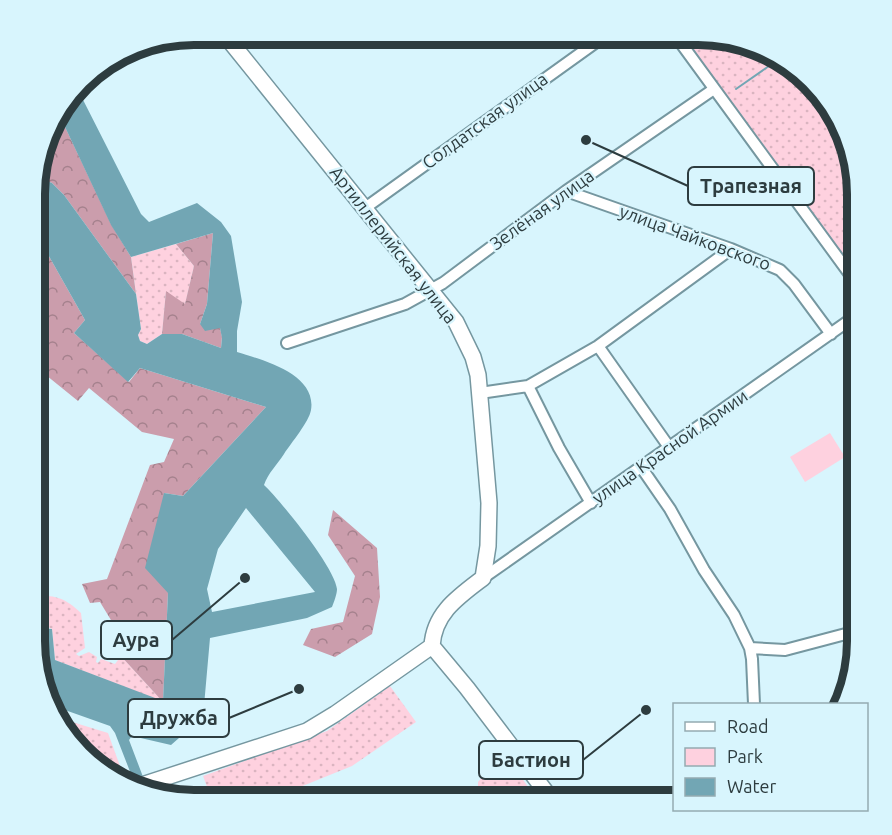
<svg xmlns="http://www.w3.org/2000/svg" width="892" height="835" viewBox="0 0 892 835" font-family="Ubuntu,sans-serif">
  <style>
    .green { fill: url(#green-dots) }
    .forest { fill: url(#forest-crowns) }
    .pitch { fill: #fed1df }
    .water { fill: #72a6b4; fill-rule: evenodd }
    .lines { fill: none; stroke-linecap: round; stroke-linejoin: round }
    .stream { stroke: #72a6b4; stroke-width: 2 }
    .street-casing { stroke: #7597a0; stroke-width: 14 }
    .secondary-casing { stroke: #7597a0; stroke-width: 18 }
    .street { stroke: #fff; stroke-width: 10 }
    .secondary { stroke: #fff; stroke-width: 15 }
    .labels { text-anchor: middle; stroke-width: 4.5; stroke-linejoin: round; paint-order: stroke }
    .street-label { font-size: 18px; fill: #2d3c3f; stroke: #d8f5fd }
    .rim { fill: none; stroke: #2d3c3f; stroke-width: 8 }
    .leader { fill: none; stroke: #2d3c3f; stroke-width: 2 }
    .callout-dot { fill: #2d3c3f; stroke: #d8f5fd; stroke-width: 2 }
    .callout { fill: #d8f5fd; stroke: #2d3c3f; stroke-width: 2 }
    .callout-label { font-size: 20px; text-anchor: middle; font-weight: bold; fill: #2d3c3f }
  </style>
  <defs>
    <pattern id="green-dots" width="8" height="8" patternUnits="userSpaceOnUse" patternTransform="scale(1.5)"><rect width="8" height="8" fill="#fed1df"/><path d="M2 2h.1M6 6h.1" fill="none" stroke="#dab4c0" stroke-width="1.8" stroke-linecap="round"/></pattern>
    <pattern id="forest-crowns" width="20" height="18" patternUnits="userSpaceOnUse" patternTransform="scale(1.5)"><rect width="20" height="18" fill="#cb9dac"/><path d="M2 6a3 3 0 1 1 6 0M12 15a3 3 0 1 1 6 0" fill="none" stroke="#a5818d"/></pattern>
  </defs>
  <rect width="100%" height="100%" fill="#d8f5fd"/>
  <path class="green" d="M684,35H709L769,51L818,89L845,133L857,183V273L782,181Z
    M176,244L194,266L185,305L166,292L162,334L147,344L140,341L138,335L141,329L131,257Z
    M35,595C58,596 65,598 81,613L85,648L76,654L79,656L89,652L97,657L96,662L98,663L101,659L115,664L121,656L163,702L55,660L52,629L35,621Z
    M390,686L416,722L352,766L268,800H212L203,776L327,731Z
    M69,721L108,733L124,777L120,780L74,746L63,729Z
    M504,752L537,800H478V782Z"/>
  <path class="forest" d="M58,112L111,224L131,257L136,294L64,195L52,183L37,177L38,163Z
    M213,233L207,304L200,324L220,328L222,337L221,348L182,334H162L166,291L185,304L194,266L176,244Z
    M37,235L85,320L74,333L129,382L140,368L266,407L183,496L164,493L168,593L163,702L109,643L114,625L100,602L90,603L82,584L107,579L150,465L164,462L174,439L142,432L89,388L78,401L36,367Z
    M333,510L377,548L380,597L372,634L335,657L303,645L311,629L343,622L355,576L328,535Z"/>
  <path class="pitch" d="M830,433L845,457L805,482L790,457Z"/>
  <path class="water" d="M77,88L141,214L149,222L197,203L221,222L231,236L242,302L237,331V352C263,360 317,374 311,410C309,422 291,443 284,454C277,465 268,473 264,485C281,501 335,568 337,589C337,594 334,602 332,607L307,618L210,638L203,717L171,745L132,736L129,740L148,790L136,787L115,733L110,726L48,704L35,651V628L52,629L55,660L163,701L168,593L145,568L164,493L183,496L266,407L140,368L128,382L74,333L85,320L37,235V177L52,183L64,195L136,294L141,329L138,335L140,341L147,344L162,334H182L221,348L222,338L220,328L205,331L200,324L207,304L213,233L131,257L111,225L58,112ZM246,508L315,592L212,612L207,589L218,549Z"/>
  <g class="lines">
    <path class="stream" d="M736,89L779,59"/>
    <g class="street-casing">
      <path id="street" d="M675,35L857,284
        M566,191L731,249L780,270L794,284L831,334
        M365,208L606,35
        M287,343L405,304L443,283L566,191L714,89
        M598,346L669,447
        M528,386L559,448L591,503
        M480,393L528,386L598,346L731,249
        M641,467L670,509L704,570L734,615L750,648L752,659L754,704
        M483,578L857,315
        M750,648L785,650L857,631"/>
    </g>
    <g class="secondary-casing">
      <path id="secondary" d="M225,35L456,322L473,357L478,375L489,503L488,546L483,578C458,597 434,613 432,646
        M432,646L467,688L552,800
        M136,787L307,731L335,714L432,646"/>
    </g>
    <use href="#street" class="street"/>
    <use href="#secondary" class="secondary"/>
  </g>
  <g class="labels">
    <g class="street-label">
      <text transform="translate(485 121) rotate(-36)" y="6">Солдатская улица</text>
      <text transform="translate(542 210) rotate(-36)" y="6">Зелёная улица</text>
      <text transform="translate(695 238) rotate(20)" y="6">улица Чайковского</text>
      <text transform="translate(393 245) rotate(52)" y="6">Артиллерийская улица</text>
      <text transform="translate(670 447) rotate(-35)" y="6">улица Красной Армии</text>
    </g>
  </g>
  <path d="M0 0H892V835H0ZM194 45H698A149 149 0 0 1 847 194V641A149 149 0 0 1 698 790H194A149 149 0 0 1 45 641V194A149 149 0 0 1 194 45Z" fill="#d8f5fd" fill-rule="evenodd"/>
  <path class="rim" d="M194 45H698A149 149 0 0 1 847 194V641A149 149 0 0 1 698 790H194A149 149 0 0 1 45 641V194A149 149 0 0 1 194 45Z"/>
  <path class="leader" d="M586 140L688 186M245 578L172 640M299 689L229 718M646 710L583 760"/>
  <g class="callout-dot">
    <circle cx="586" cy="140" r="6"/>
    <circle cx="245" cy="578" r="6"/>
    <circle cx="299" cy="689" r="6"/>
    <circle cx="646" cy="710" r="6"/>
  </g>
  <g class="callout">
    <rect x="688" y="167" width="126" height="38" rx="6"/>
    <rect x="101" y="621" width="71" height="38" rx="6"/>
    <rect x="128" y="699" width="101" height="38" rx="6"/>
    <rect x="479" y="741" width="104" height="38" rx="6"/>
  </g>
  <g class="callout-label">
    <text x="751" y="193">Трапезная</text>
    <text x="136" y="647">Аура</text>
    <text x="179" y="725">Дружба</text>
    <text x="531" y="767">Бастион</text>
  </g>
  <rect x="673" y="703" width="195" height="108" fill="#d8f5fd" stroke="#94abb1" stroke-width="1.5"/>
  <rect x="685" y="722" width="30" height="9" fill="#ffffff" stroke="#94abb1" stroke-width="1.5"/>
  <text x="727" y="733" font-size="18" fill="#2d3c3f">Road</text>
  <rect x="685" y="748" width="30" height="18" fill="#fed1df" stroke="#94abb1" stroke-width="1.5"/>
  <text x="727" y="763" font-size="18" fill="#2d3c3f">Park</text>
  <rect x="685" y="778" width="30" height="18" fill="#72a6b4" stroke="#94abb1" stroke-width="1.5"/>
  <text x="727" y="793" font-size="18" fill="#2d3c3f">Water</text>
</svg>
